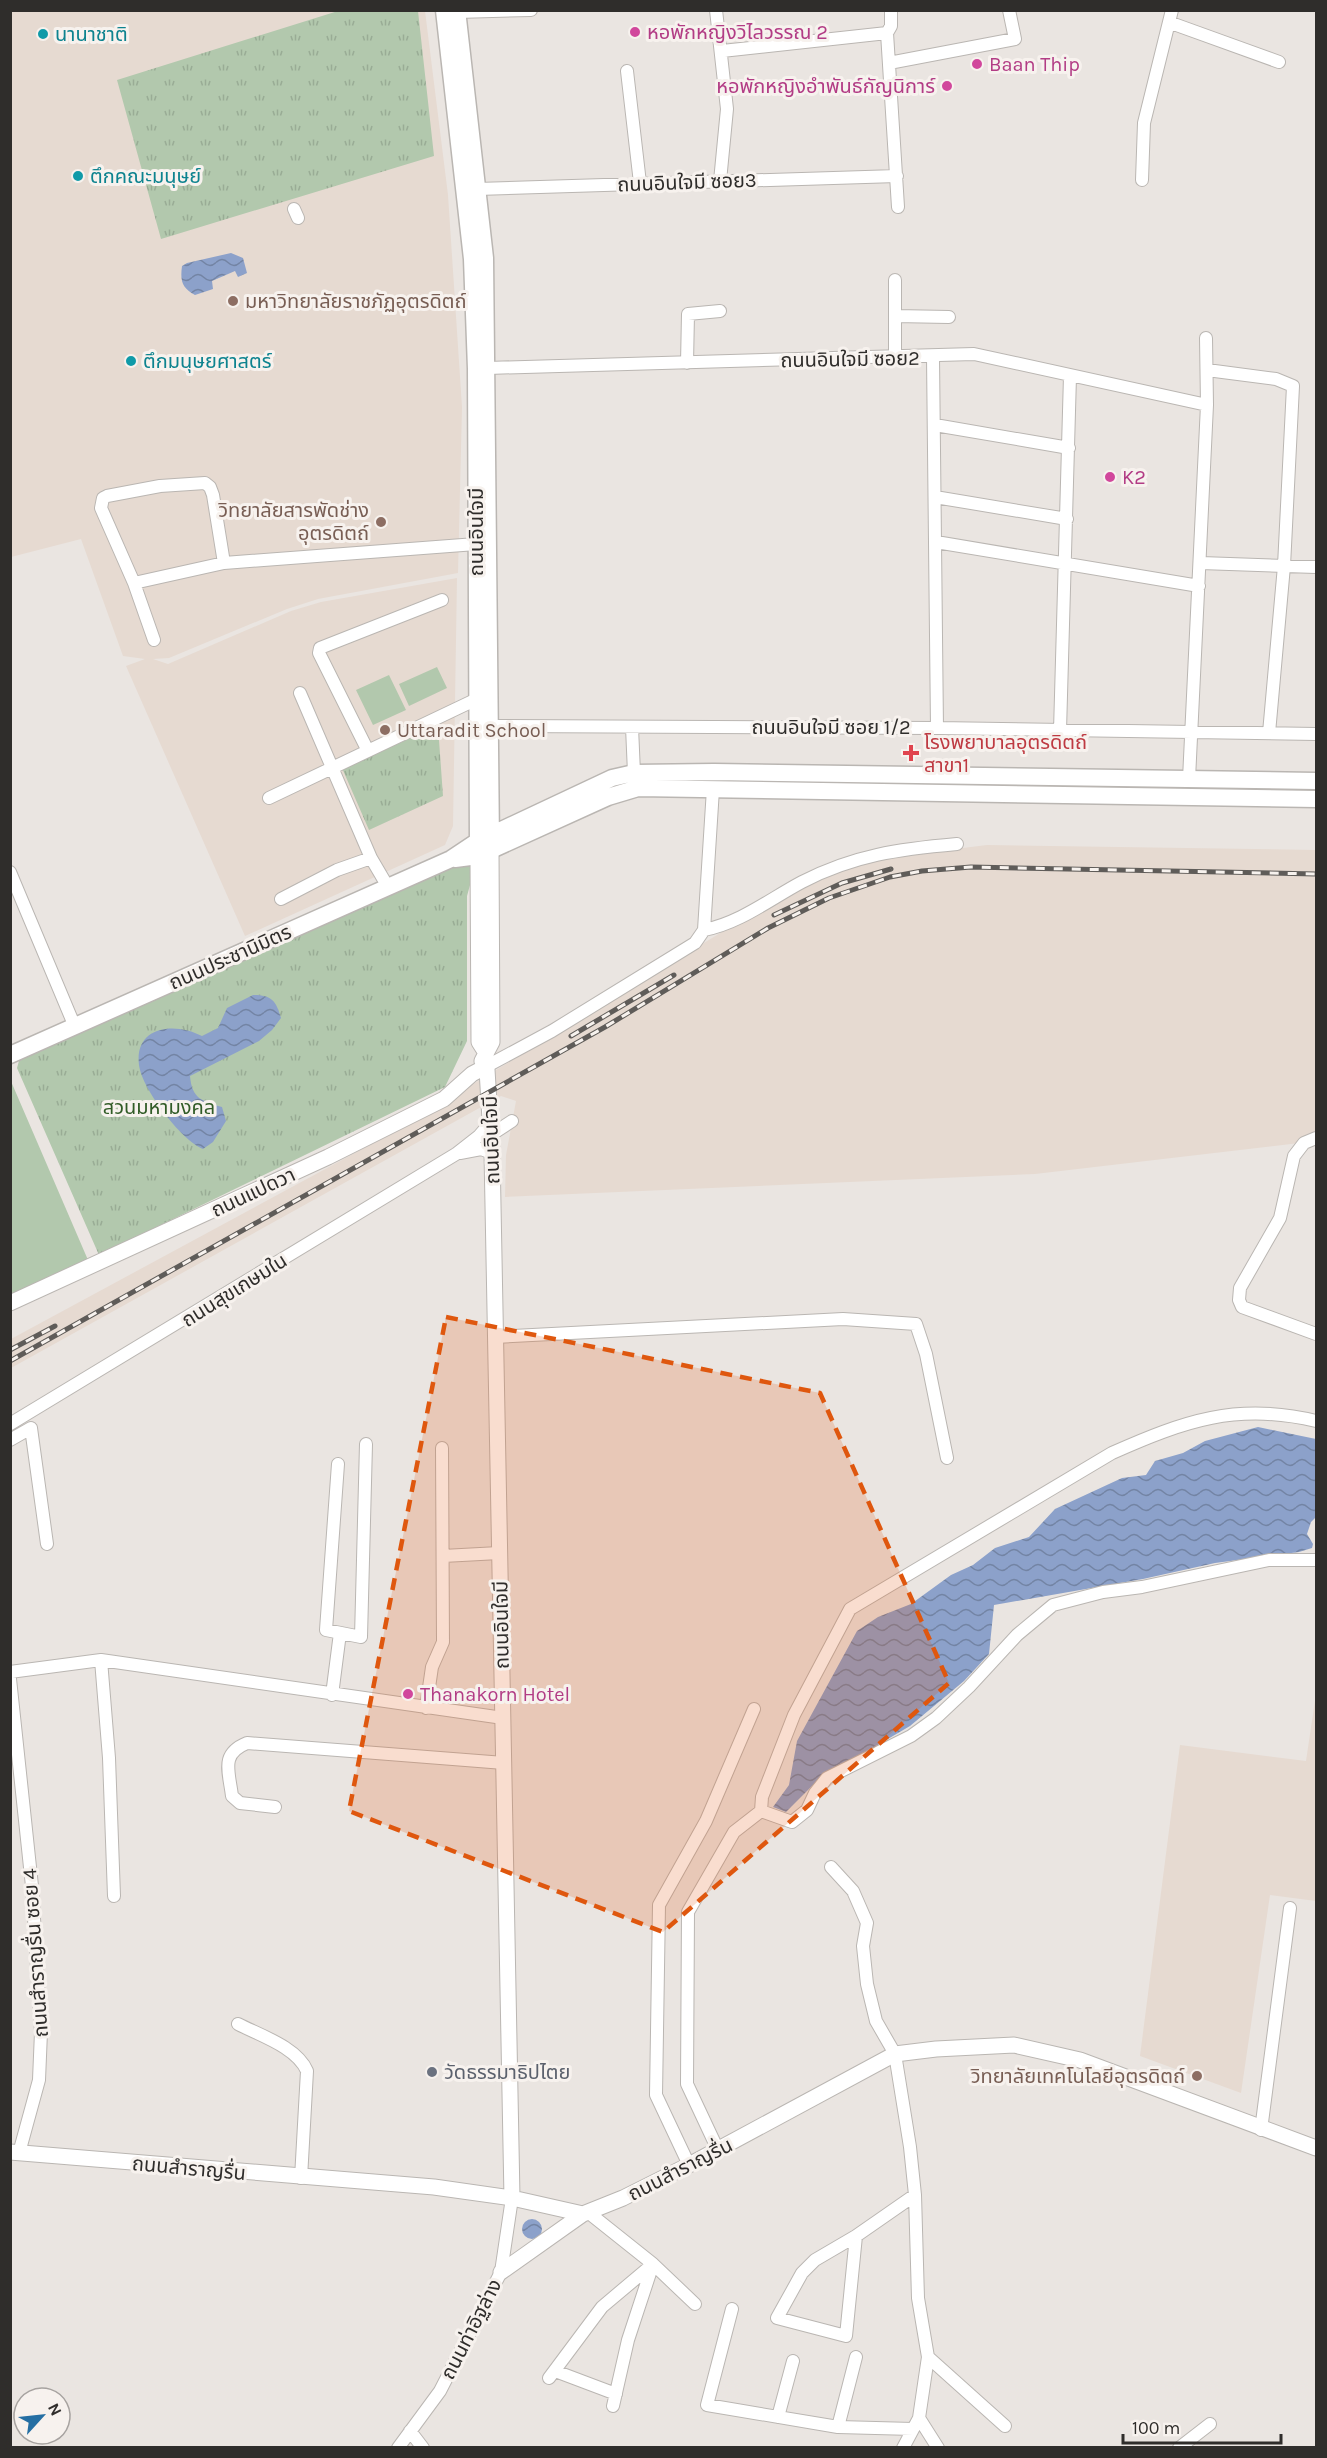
<svg xmlns="http://www.w3.org/2000/svg" width="1327" height="2458" viewBox="0 0 1327 2458" font-family="Karla,'Noto Sans Thai',sans-serif">
  <style>
    .built { fill: #e6dad1 }
    .green { fill: #b2c8ad }
    .park { fill: url(#park-tufts) }
    .water { fill: url(#water-waves) }
    .lines { fill: none; stroke-linecap: round; stroke-linejoin: round }
    .minor-casing { stroke: #bab6b2; stroke-width: 14 }
    .tertiary-casing { stroke: #bab6b2; stroke-width: 17 }
    .secondary-casing { stroke: #bab6b2; stroke-width: 19 }
    .minor { stroke: #fff; stroke-width: 12 }
    .tertiary { stroke: #fff; stroke-width: 15 }
    .secondary { stroke: #fff; stroke-width: 16 }
    .rail-casing { stroke: #5f5c59; stroke-width: 5 }
    .rail { stroke: #f7f2ee; stroke-width: 3; stroke-dasharray: 9; stroke-linecap: butt }
    .marked { fill: #df570e; fill-opacity: 0.2; stroke: #df570e; stroke-width: 4.5; stroke-dasharray: 12 8; stroke-linejoin: round }
    .hotel-dot { fill: #d1479c; stroke: #f7f2ee; stroke-width: 2 }
    .culture-dot { fill: #0f9aa8; stroke: #f7f2ee; stroke-width: 2 }
    .education-dot { fill: #8d6e63; stroke: #f7f2ee; stroke-width: 2 }
    .health-dot { fill: #e0444e; stroke: #f7f2ee; stroke-width: 2 }
    .worship-dot { fill: #6b7280; stroke: #f7f2ee; stroke-width: 2 }
    .labels { text-anchor: middle; stroke-width: 6; stroke-linejoin: round; paint-order: stroke }
    .hotel-label { font-size: 20px; fill: #b23c85; stroke: #f7f2ee; text-anchor: start }
    .culture-label { font-size: 20px; fill: #0d838f; stroke: #f7f2ee; text-anchor: start }
    .street-label { font-size: 20px; fill: #2f2d2b; stroke: #f7f2ee }
    .education-label { font-size: 20px; fill: #785e54; stroke: #f7f2ee; text-anchor: start }
    .health-label { font-size: 20px; fill: #be3a42; stroke: #f7f2ee; text-anchor: start }
    .park-label { font-size: 20px; fill: #315c27; stroke: #f7f2ee }
    .worship-label { font-size: 20px; fill: #5b616d; stroke: #f7f2ee; text-anchor: start }
  </style>
  <defs>
    <pattern id="park-tufts" width="24" height="20" patternUnits="userSpaceOnUse" patternTransform="scale(1.5)"><rect width="24" height="20" fill="#b2c8ad"/><path d="M3 7l-1-3M5 7V3M7 7l1-3M15 17l-1-3M17 17v-4M19 17l1-3" fill="none" stroke="#99ac95"/></pattern>
    <pattern id="water-waves" width="16" height="10" patternUnits="userSpaceOnUse" patternTransform="scale(1.5)"><rect width="16" height="10" fill="#8ca1ca"/><path d="M0 5q4-4 8 0t8 0" fill="none" stroke="#7384a4"/></pattern>
  </defs>
  <rect width="100%" height="100%" fill="#eae5e1"/>
  <path class="built" d="M11,11H425L448,195L462,407L458,573L318,599L287,609L169,658L153,659L168,664L291,611L321,602L457,578L453,826L445,845L245,936L126,666L145,659L123,656L81,539L11,557Z
    M987,845L1316,850V1141L1035,1174L505,1197L506,1155L516,1101L501,1096L11,1368V1339L403,1127L748,916L812,881L866,860Z
    M1316,1694V1901L1270,1895L1241,2093L1140,2056L1180,1745L1306,1761Z"/>
  <path class="green" d="M437,667L447,688L409,706L399,684Z
    M389,675L406,710L373,725L356,690Z
    M10,1079L91,1267L10,1303Z"/>
  <path class="park" d="M338,11H418L434,156L161,239L117,80Z
    M438,726L443,796L369,830L342,768Z
    M478,856L467,896V1041L445,1087L99,1255L17,1068L22,1050Z"/>
  <path class="water" d="M231,253L243,258L247,273L238,277L235,271L212,281L213,289L195,295C182,288 180,281 182,266L187,263Z
    M253,995C271,995 276,1000 281,1018L272,1030L259,1041L190,1076C192,1099 202,1101 222,1107L226,1121L213,1142L203,1149C181,1140 142,1089 139,1065C134,1025 176,1022 202,1036L218,1028L227,1008Z
    M1258,1427L1316,1439V1517L1311,1522L1307,1534L1313,1544L1312,1548L1299,1552L1215,1563L1143,1579L994,1605L989,1654L964,1681L910,1726L818,1780L786,1812L773,1807L789,1785L797,1741L857,1631L878,1617L911,1604L951,1575L973,1565L995,1548L1029,1537L1055,1509L1122,1478L1146,1475L1155,1461L1183,1453L1205,1441Z
    M522 2229a10 10 0 1 1 20 0a10 10 0 1 1-20 0Z"/>
  <g class="lines">
    <g class="minor-casing">
      <path id="minor" d="M716,10L727,109L720,181
        M891,10V26L887,33L898,207
        M457,12L531,10
        M1171,23L1279,62
        M722,51L887,33
        M889,63L1015,39L1009,10
        M627,71L640,183
        M1142,180L1144,123L1172,10
        M477,189L897,176
        M294,209L298,218
        M895,316L949,317
        M933,357L937,728
        M895,358V280
        M687,363L688,314L720,311
        M488,368L974,354L1207,405
        M1207,370L1276,379L1293,386L1284,566L1269,733
        M935,425L1069,448
        M935,497L1067,519
        M936,542L1199,586
        M1201,563L1316,567
        M134,583L101,508L103,498L107,496L160,486L205,483L210,487L213,495L224,563
        M154,640L134,583L224,563L476,544
        M300,693L371,858L388,887
        M490,726L937,728L1316,734
        M632,727L634,773
        M1060,731L1070,376
        M368,751L319,653L320,648L442,600
        M1189,779L1207,405L1206,338
        M269,798L477,699
        M10,872L75,1027
        M281,899L337,870L371,858
        M704,930C740,923 770,899 802,882C854,855 900,849 957,844
        M487,1066L552,1031L695,943L704,930L713,789
        M486,1138L512,1121
        M1316,1138L1304,1143L1294,1156L1280,1218L1240,1288L1239,1300L1242,1307L1316,1334
        M460,1153L481,1149L492,1153
        M495,1337L843,1319L916,1324L926,1354L947,1458
        M1316,1421C1237,1402 1184,1421 1112,1453L850,1609L794,1715L762,1797L761,1811L792,1822L807,1810L815,1793L827,1778L911,1736L936,1718L969,1687L1017,1635L1053,1605L1103,1592L1142,1587L1269,1560H1316
        M10,1424L456,1154L479,1136L491,1122
        M10,1440L31,1428L47,1544
        M338,1464L326,1630L361,1637L366,1444
        M443,1556L499,1553
        M101,1660L109,1758L114,1896
        M10,1672L101,1660L503,1718
        M10,1679L32,1886L41,2032L39,2080L19,2153
        M332,1695L340,1633
        M426,1708L432,1667L443,1642L442,1448
        M275,1807L240,1803L232,1796C229,1771 220,1754 247,1743L504,1763
        M831,1867L853,1891L867,1923L863,1946L867,1984L876,2021L895,2054L910,2147L915,2195L918,2298L928,2357L919,2418L903,2448
        M238,2024C259,2035 297,2047 307,2071L301,2178
        M1261,2130L1290,1908
        M718,2150L687,2084L688,1912L734,1832L761,1811
        M689,2165L656,2095L659,1905L706,1821L754,1709
        M589,2213L653,2264L628,2340L613,2406
        M856,2236L846,2336L777,2318L802,2273L815,2260L856,2236L915,2195
        M732,2309L707,2405L838,2427L913,2429
        M928,2357L1005,2426
        M555,2371L616,2394
        M549,2378L602,2307L653,2264L695,2304
        M778,2417L793,2361
        M919,2418L938,2448
        M838,2427L856,2357
        M410,2431L423,2448
        M398,2448L440,2391L501,2272L512,2198
        M1179,2448L1210,2424"/>
    </g>
    <g class="tertiary-casing">
      <path id="tertiary" d="M478,856L479,1042L486,1053L492,1153L512,2198
        M482,1061L492,1042L491,850
        M10,1303L328,1157L444,1099L472,1074L487,1066
        M10,2152L434,2187L512,2198L583,2214L623,2198L689,2165L895,2054L936,2049L1014,2045L1080,2060L1316,2148
        M501,2272L583,2214"/>
    </g>
    <g class="secondary-casing">
      <path id="secondary" d="M444,10L472,259L476,369L478,849
        M457,10L485,258L491,845
        M455,859L478,856L608,797L638,788L1316,799
        M10,1055L451,859L478,841L612,778L634,773L714,772L1316,781"/>
    </g>
    <use href="#minor" class="minor"/>
    <use href="#tertiary" class="tertiary"/>
    <use href="#secondary" class="secondary"/>
    <g class="rail-casing">
      <path id="rail" d="M774,915L842,883L891,869
        M571,1036L674,975
        M10,1350L55,1326
        M10,1361L605,1027L768,928L829,898L890,877L922,871L971,867L1316,874"/>
    </g>
    <use href="#rail" class="rail"/>
  </g>
  <path class="marked" d="M446,1317L820,1393L949,1683L663,1932L349,1811Z"/>
  <g class="hotel-dot">
    <circle cx="635" cy="32" r="6"/>
    <circle cx="977" cy="64" r="6"/>
    <circle cx="947" cy="86" r="6"/>
    <circle cx="1110" cy="477" r="6"/>
    <circle cx="408" cy="1694" r="6"/>
  </g>
  <g class="culture-dot">
    <circle cx="43" cy="34" r="6"/>
    <circle cx="78" cy="176" r="6"/>
    <circle cx="131" cy="361" r="6"/>
  </g>
  <g class="education-dot">
    <circle cx="233" cy="301" r="6"/>
    <circle cx="381" cy="522" r="6"/>
    <circle cx="385" cy="730" r="6"/>
    <circle cx="1197" cy="2076" r="6"/>
  </g>
  <path class="health-dot" d="M908 744h6v6h6v6h-6v6h-6v-6h-6v-6h6z"/>
  <circle class="worship-dot" cx="432" cy="2072" r="6"/>
  <g class="labels">
    <g class="hotel-label">
      <text x="647" y="39">หอพักหญิงวิไลวรรณ 2</text>
      <text x="989" y="71">Baan Thip</text>
      <text x="935" y="93" text-anchor="end">หอพักหญิงอำพันธ์กัญนิการ์</text>
      <text x="1122" y="484">K2</text>
      <text x="420" y="1701">Thanakorn Hotel</text>
    </g>
    <g class="culture-label">
      <text x="55" y="41">นานาชาติ</text>
      <text x="90" y="183">ตึกคณะมนุษย์</text>
      <text x="143" y="368">ตึกมนุษยศาสตร์</text>
    </g>
    <g class="street-label">
      <text transform="translate(687 182) rotate(-2)" y="7">ถนนอินใจมี ซอย3</text>
      <text transform="translate(850 359) rotate(-1)" y="7">ถนนอินใจมี ซอย2</text>
      <text transform="translate(476 532) rotate(-90)" y="7">ถนนอินใจมี</text>
      <text x="831" y="734">ถนนอินใจมี ซอย 1/2</text>
      <text transform="translate(230 957) rotate(-24)" y="7">ถนนประชานิมิตร</text>
      <text transform="translate(491 1140) rotate(-92)" y="7">ถนนอินใจมี</text>
      <text transform="translate(253 1192) rotate(-25)" y="7">ถนนแปดวา</text>
      <text transform="translate(234 1290) rotate(-32)" y="7">ถนนสุขเกษมใน</text>
      <text transform="translate(501 1625) rotate(-91)" y="7">ถนนอินใจมี</text>
      <text transform="translate(35 1953) rotate(-94)" y="7">ถนนสำราญรื่น ซอย 4</text>
      <text transform="translate(189 2168) rotate(5)" y="7">ถนนสำราญรื่น</text>
      <text transform="translate(680 2169) rotate(-27)" y="7">ถนนสำราญรื่น</text>
      <text transform="translate(471 2329) rotate(-63)" y="7">ถนนท่าอิฐล่าง</text>
    </g>
    <g class="education-label">
      <text x="245" y="308">มหาวิทยาลัยราชภัฏอุตรดิตถ์</text>
      <text x="369" y="517" text-anchor="end">วิทยาลัยสารพัดช่าง<tspan x="369" dy="23">อุตรดิตถ์</tspan></text>
      <text x="397" y="737">Uttaradit School</text>
      <text x="1185" y="2083" text-anchor="end">วิทยาลัยเทคโนโลยีอุตรดิตถ์</text>
    </g>
    <g class="health-label">
      <text x="924" y="749">โรงพยาบาลอุตรดิตถ์<tspan x="924" dy="23">สาขา1</tspan></text>
    </g>
    <g class="park-label">
      <text x="159" y="1114">สวนมหามงคล</text>
    </g>
    <g class="worship-label">
      <text x="444" y="2079">วัดธรรมาธิปไตย</text>
    </g>
  </g>
  <rect width="1327" height="2458" fill="none" stroke="#2f2d2b" stroke-width="24"/>
  <g transform="translate(42 2416) rotate(63)"><circle r="28" fill="#f7f2ee" stroke="#a7a3a0" stroke-width="1.5"/>
  <path d="M0-4.5L10 22L0 15L-10 22Z" fill="#256fa3"/>
  <text y="-9" font-size="16" font-weight="bold" text-anchor="middle" fill="#2f2d2b">N</text>
  </g>
  <path d="M1123 2434v9h158v-9" fill="none" stroke="#2f2d2b" stroke-width="3"/>
  <text x="1132" y="2434" font-size="18" fill="#2f2d2b" stroke="#f7f2ee" stroke-width="4.5" paint-order="stroke">100 m</text>
</svg>
